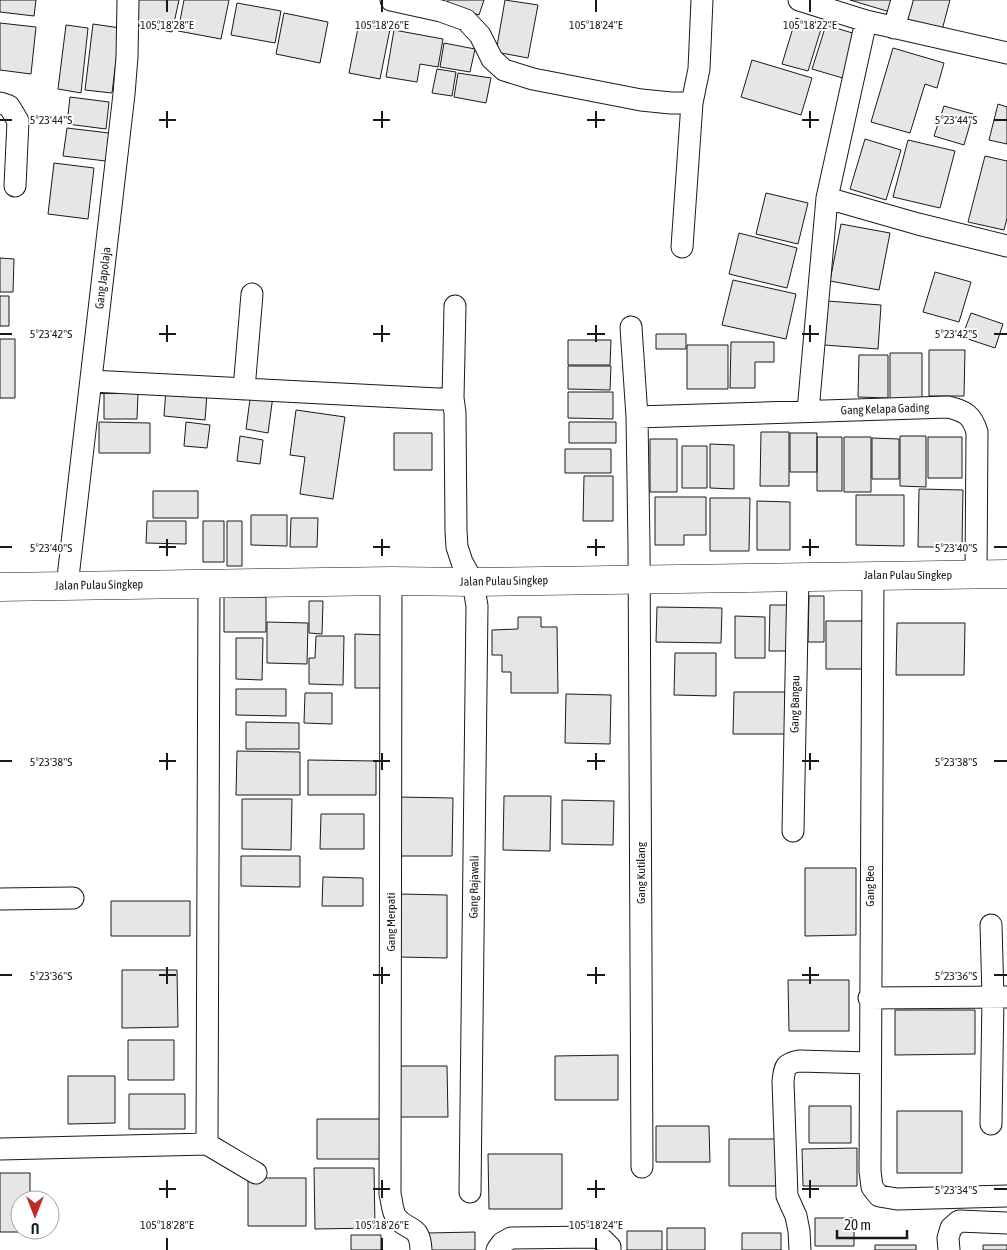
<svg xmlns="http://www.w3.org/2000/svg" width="1007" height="1250" viewBox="0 0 1007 1250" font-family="'Asap Condensed',sans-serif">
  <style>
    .building { fill: #e6e6e6; stroke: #1a1a1a }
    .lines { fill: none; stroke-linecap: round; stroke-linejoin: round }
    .street-casing { stroke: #1a1a1a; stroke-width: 23 }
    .secondary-casing { stroke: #1a1a1a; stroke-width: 29 }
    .street { stroke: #fff; stroke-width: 21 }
    .secondary { stroke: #fff; stroke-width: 28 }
    .ticks { fill: none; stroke: #1a1a1a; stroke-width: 2 }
    .labels { text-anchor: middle; stroke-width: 4; stroke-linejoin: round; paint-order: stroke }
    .street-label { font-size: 12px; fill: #1a1a1a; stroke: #fff }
    .ticks-label { font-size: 12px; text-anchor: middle; fill: #1a1a1a; stroke: #fff; stroke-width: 4; stroke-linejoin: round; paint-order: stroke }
  </style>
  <rect width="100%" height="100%" fill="#fff"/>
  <path class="building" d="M0,0H36L34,16L0,12Z
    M135,0H179L172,32L130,24Z
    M184,0H229L221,39L178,31Z
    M448,0H484L479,15L447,4Z
    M505,0L538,5L528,58L496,52Z
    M850,0H894L890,12Z
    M912,0H950L942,30L907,21Z
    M237,3L281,11L275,43L231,35Z
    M284,13L328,22L320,63L276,54Z
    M796,18L822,26L808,71L782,64Z
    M0,23L36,27L31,74L0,70Z
    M359,23L390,29L380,79L349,73Z
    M93,24L120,28L112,93L85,90Z
    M66,25L88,28L81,93L58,89Z
    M826,25L859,35L846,79L812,69Z
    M394,30L443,39L438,67L420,64L417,82L386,77Z
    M444,43L475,49L470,72L440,67Z
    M893,48L944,63L937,88L925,84L910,133L871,122Z
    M752,60L812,78L801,115L741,97Z
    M437,69L456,72L452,96L432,93Z
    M458,73L491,78L486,103L454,97Z
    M70,97L109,102L106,129L67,124Z
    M998,104L1007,107V144L989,140Z
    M944,106L973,114L964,145L934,136Z
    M67,128L109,133L106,161L63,156Z
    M865,139L901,150L886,200L850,189Z
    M908,140L955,151L940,208L893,197Z
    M985,156L1007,161V218L1004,230L968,222Z
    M54,163L94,168L88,219L48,214Z
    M766,193L808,203L798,244L756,234Z
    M841,224L890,233L879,290L830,281Z
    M739,233L797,248L787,288L729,274Z
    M0,258L14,259L13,292H0Z
    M935,272L971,282L959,322L923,312Z
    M733,280L796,294L786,339L722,325Z
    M0,296H9V326H0Z
    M827,301L881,305L878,349L824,345Z
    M971,313L1003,324L995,348L962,337Z
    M656,334H686V349H656Z
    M0,339H15V398H0Z
    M568,340H611L610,365H568Z
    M731,342H774V362H755V388H730Z
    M687,345H728V389H687Z
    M929,350H965L964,396H929Z
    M890,353H922V399H890Z
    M859,355H888V398L858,397Z
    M568,366H611L610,390L568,389Z
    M166,389L207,394L205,420L164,416Z
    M251,392L273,396L268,433L246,429Z
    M568,392H613V419L568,418Z
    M104,393H138L137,419H104Z
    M296,410L345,417L333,499L300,494L305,457L290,455Z
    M99,422L150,423V453H99Z
    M186,422L210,425L207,448L184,446Z
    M569,422H616V443H569Z
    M761,432H789V486H760Z
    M394,433H432V470H394Z
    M790,433H817V472H790Z
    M240,436L263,440L260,464L237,461Z
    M900,436H926V487L900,486Z
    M817,437H842V491H817Z
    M844,437H871V492H844Z
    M928,437H962V478H928Z
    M872,438L899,439V479H872Z
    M650,439H677V492H650Z
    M710,444L734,445V489L710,488Z
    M682,446H707V488H682Z
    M565,449H611V473H565Z
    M584,476H613V521H583Z
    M919,489L963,490L962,547H918Z
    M153,491H198V518H153Z
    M856,495H904V546L856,545Z
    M655,497H706V535H684V545H655Z
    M710,498H750L749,551H710Z
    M757,501L790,502V550H757Z
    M251,515H287V546L251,545Z
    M291,518H318L317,547H290Z
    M147,521H186V544L146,543Z
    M203,521H224V562H203Z
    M227,521H242V566H227Z
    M809,596H824V642H808Z
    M224,597H266V632H224Z
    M309,601H323L322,634L309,633Z
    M770,605H794V651H769Z
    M657,607L722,608L721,643L656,642Z
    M735,616L765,617V658H735Z
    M518,617H541V627H557L558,693H511V672H502V655H492V630L518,629Z
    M826,621H864L863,669H826Z
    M267,622L308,623L307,664L267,663Z
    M897,623H965L964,675H896Z
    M355,634L386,635L385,688H355Z
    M316,636H344L343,685L309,684V658H315Z
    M236,638H263L262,680L236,679Z
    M675,653H716V696L674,695Z
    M236,689H286V716L236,715Z
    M734,692H785V734H733Z
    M305,693H332V724L304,723Z
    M566,694L611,695L610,744L565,743Z
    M246,722L299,723V749H246Z
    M237,751L300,752V795H236Z
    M308,760L376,761V795H308Z
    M504,796H551L550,851L503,850Z
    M398,797L453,798L452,856H397Z
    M242,799H292L291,850L242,849Z
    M562,800L614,801L613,845L562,844Z
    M321,814H364V849H320Z
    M241,856H300V887L241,886Z
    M805,868H856V935L805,936Z
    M323,877L363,878V906H322Z
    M400,894L447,895V958L399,957Z
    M111,901H190V936H111Z
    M122,970H177L178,1027L122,1028Z
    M788,980H849V1031H789Z
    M895,1010H975V1054L895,1055Z
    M128,1040H174V1080H128Z
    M618,1055V1100H555V1056Z
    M397,1066H447L448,1117H397Z
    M68,1076H115V1123L68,1124Z
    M129,1094H185V1129H129Z
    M809,1106H851V1143H809Z
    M897,1111H962V1173H897Z
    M317,1119H385V1159H317Z
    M656,1126H709L710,1162H656Z
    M729,1139H784L785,1186H729Z
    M857,1148V1186H803L802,1149Z
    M488,1154H562V1209H489Z
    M314,1168H374L375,1228L315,1229Z
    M0,1173H30V1200H20V1230H31V1232H0Z
    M248,1178H306V1226H248Z
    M815,1218H854V1246H815Z
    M667,1228H705V1250H667Z
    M627,1231H662V1250H627Z
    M475,1232V1250H427V1233Z
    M742,1233H781V1250H742Z
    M351,1235H381V1250H351Z
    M875,1245H916V1250H875Z
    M983,1245H1007V1250H983Z"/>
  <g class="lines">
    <g class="street-casing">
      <path id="street" d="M391,0L441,11L466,20L480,35L492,59L504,70L533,79L641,100L671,103H692
        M799,0L866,21L1007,53
        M894,28L902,0
        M0,103L9,106L18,121L15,186
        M827,198L918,224L1007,246
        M682,247L692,103L699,69L702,0
        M631,327L637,417L639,546L642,1167
        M91,381L438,399L453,398L455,413L456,531L457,547L462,562L473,582L477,606L470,1192
        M244,389L252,294
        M453,398L455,306
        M808,411L827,198L866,21
        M637,417L948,407C965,411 972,415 977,432L976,575
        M873,575L870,1171L872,1187L879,1196L897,1199L1007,1196
        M391,581L390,1194C392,1201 392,1211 396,1217C407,1232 420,1223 421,1250
        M67,586L124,94L127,57L128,0
        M793,831L798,576
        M0,899L73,898
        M991,925L993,997L991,1124
        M869,998L1007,997
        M207,1144L209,583
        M0,1149L207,1144L256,1173
        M497,1250L502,1243L511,1238L595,1237L603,1240L610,1247V1250
        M800,1250L799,1231L796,1216L787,1196L783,1081C785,1067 784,1064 799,1061L870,1063
        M949,1250L948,1238L951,1228L959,1221L1007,1223"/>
    </g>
    <g class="secondary-casing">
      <path id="secondary" d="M0,587L391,581L473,582L1007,574"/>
    </g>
    <use href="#street" class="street"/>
    <use href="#secondary" class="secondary"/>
  </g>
  <path class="ticks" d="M167,0V12M382,0V12M596,0V12M810,0V12M167,111V128M382,111V128M596,111V128M810,111V128M0,120H12M159,120H176M373,120H390M587,120H605M802,120H819M994,120H1007M167,325V342M382,325V342M596,325V342M810,325V342M0,334H12M159,334H176M373,334H390M587,334H605M802,334H819M994,334H1007M167,539V556M382,539V556M596,539V556M810,539V556M0,547H12M159,547H176M373,547H390M587,547H605M802,547H819M994,547H1007M167,753V770M382,753V770M596,753V770M810,753V770M0,761H12M159,761H176M373,761H390M587,761H605M802,761H819M994,761H1007M167,967V984M382,967V984M596,967V984M810,967V984M0,975H12M159,975H176M373,975H390M587,975H605M802,975H819M994,975H1007M167,1180V1198M382,1180V1198M596,1180V1198M810,1180V1198M159,1189H176M373,1189H390M587,1189H605M802,1189H819M994,1189H1007M167,1238V1250M382,1238V1250M596,1238V1250"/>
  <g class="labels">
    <g class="street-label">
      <text transform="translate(103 278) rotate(-83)" y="4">Gang Japolaja</text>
      <text transform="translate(885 409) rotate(-2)" y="4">Gang Kelapa Gading</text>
      <text x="908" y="579">Jalan Pulau Singkep</text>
      <text transform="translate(504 581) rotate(-1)" y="4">Jalan Pulau Singkep</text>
      <text transform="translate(99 585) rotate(-1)" y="4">Jalan Pulau Singkep</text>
      <text transform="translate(795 704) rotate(-89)" y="4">Gang Bangau</text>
      <text transform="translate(641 873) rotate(-90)" y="4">Gang Kutilang</text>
      <text transform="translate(870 886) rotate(-90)" y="4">Gang Beo</text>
      <text transform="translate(474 887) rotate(-89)" y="4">Gang Rajawali</text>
      <text transform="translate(391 922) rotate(-90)" y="4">Gang Merpati</text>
    </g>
  </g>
  <g class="ticks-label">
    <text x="167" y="29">105°18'28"E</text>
    <text x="382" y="29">105°18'26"E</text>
    <text x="596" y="29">105°18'24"E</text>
    <text x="810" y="29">105°18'22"E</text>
    <text x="956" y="124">5°23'44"S</text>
    <text x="51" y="124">5°23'44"S</text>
    <text x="956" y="338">5°23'42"S</text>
    <text x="51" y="338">5°23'42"S</text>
    <text x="956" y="552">5°23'40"S</text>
    <text x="51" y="552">5°23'40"S</text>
    <text x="956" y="766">5°23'38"S</text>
    <text x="51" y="766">5°23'38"S</text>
    <text x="956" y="980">5°23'36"S</text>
    <text x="51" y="980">5°23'36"S</text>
    <text x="956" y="1194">5°23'34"S</text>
    <text x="167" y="1229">105°18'28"E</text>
    <text x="382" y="1229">105°18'26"E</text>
    <text x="596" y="1229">105°18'24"E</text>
  </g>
  <g transform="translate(35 1215) rotate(180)"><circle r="24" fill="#ffffff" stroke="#a3a3a3"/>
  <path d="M0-4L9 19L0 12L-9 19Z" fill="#c62828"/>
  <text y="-8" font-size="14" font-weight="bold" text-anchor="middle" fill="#1a1a1a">U</text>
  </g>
  <path d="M837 1230v8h70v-8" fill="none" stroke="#1a1a1a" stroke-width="2.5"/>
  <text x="844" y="1230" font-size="15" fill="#1a1a1a" stroke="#ffffff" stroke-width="4" paint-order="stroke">20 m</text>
</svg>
